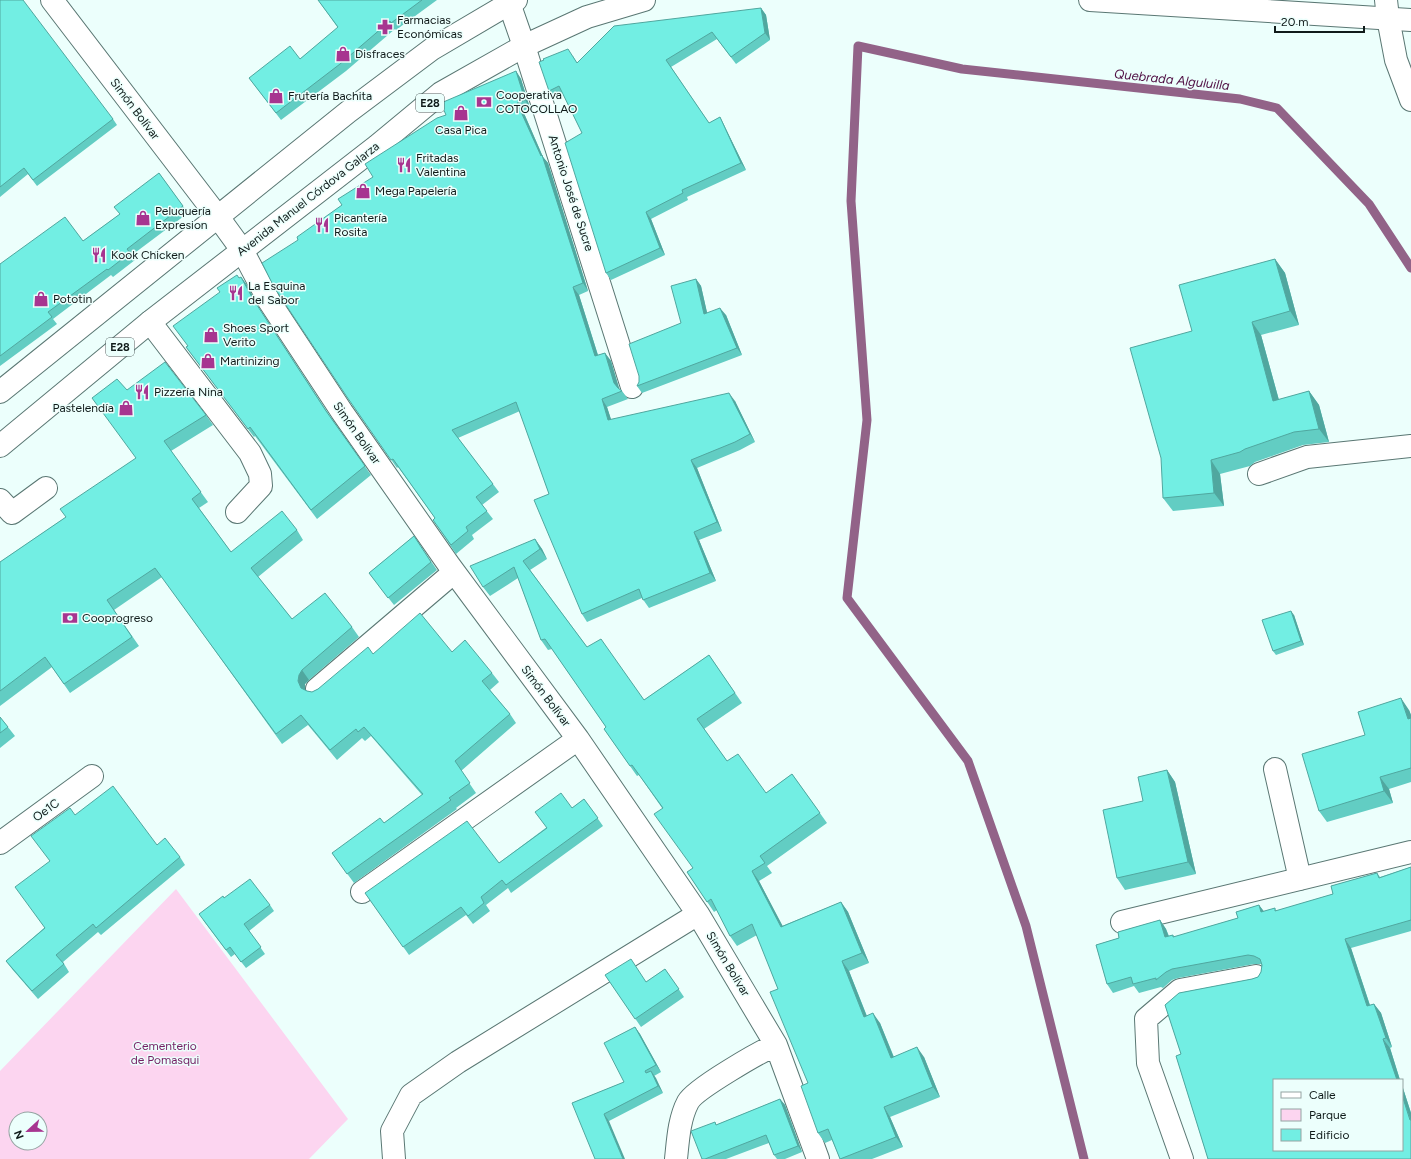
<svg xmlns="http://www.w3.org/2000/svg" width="1411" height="1159" viewBox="0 0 1411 1159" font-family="Figtree,sans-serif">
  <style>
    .green { fill: #fcd5f0; fill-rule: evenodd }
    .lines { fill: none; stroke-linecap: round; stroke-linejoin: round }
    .stream { stroke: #926388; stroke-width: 9 }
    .minor-casing { stroke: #5a7773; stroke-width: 24 }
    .major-casing { stroke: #5a7773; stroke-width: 24 }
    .minor { stroke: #fff; stroke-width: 22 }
    .major { stroke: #fff; stroke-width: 22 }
    .wall { fill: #62cdc3 }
    .shaded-wall { fill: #50a79f }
    .building { fill: #72eee3; stroke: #50a79f }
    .labels { text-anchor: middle; stroke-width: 3; stroke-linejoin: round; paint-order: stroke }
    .shield { fill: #ecfffc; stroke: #525f5e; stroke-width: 1 }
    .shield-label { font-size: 11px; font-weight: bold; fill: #101b1a }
    .poi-label { font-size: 12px; fill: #101b1a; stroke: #ecfffc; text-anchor: start }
    .street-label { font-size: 12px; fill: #101b1a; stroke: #ecfffc }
    .park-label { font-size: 12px; fill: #741f64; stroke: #ecfffc }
    .water-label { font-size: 13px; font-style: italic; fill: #4f0e43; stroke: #ecfffc }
  </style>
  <rect width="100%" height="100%" fill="#ecfffc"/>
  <path class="green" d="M176,889L348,1119L309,1159H0V1071ZM16,1119H40V1143H16Z"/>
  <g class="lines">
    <path class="stream" d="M1084,1159L1026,926L968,761L847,598L867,420L851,201L858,46L962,69L1240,99L1277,108L1369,204L1411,268"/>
    <g class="minor-casing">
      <path id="minor" d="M52,0L218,217L242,250L269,301L342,412L449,565L578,739L698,914L776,1045L818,1159
        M508,0L524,46L632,387
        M1386,0L1388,18L1396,60L1411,100
        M150,322L250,453L260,474L261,486L237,512
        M1259,474L1307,457L1411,446
        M0,500L12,513L46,488
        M317,689L452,574L449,565
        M1275,769L1300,879
        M0,843L92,776
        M362,892L578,739
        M1122,922L1411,852
        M394,1159L392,1131L411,1095L458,1062L698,914
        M676,1159C678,1140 679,1119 688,1102C695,1089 761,1051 776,1045
        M1182,1159L1148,1063L1146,1019L1180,990L1256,976"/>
    </g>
    <g class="major-casing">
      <path id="major" d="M1090,0L1411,20
        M0,392L348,112L432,49L510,3L516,0
        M0,446L150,322L377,146L441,93L524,46L587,17L644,0"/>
    </g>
    <use href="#minor" class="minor"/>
    <use href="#major" class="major"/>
  </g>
  <path class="wall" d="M0,0L113,119L117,125L37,186L28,174L0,197Z
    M318,0H437L396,30L395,29L346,71L281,120L249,78L300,59L338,28Z
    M761,8L766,15L770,40L736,64L717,39L671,67L709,123L720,117L724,125L746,170L687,197L688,200L651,219L665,255L611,280L606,273L582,133L563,94L553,98L549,91L573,56L577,63Z
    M516,71L521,79L530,108L523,111L543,157L548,163L588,291L579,295L598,355L605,353L611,361L619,389L622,391L628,399L607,407L611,420L735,401L755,442L740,450L697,468L722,531L699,540L716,581L649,608L642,598L587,622L582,614L549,494L520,411L458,438L499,492L482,505L493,519L472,535L474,539L456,554L433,520L435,518L398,467L397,468L347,397L298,240L342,205L373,177Z
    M159,173L188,213L132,255L135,260L113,277L111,275L53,319L57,324L0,366V264L83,241L120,214Z
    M1275,259L1285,273L1299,325L1261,335L1279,400L1309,391L1319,405L1329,442L1303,445L1255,462L1250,466L1220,474L1224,506L1173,511L1163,498L1192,331Z
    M241,277L247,285L259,308L332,419L371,475L317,519L255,436L254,437L186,347L188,346L239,278Z
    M696,279L701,286L707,313L726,315L742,355L642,393L637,386L681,323Z
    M127,390L206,415L213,425L171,451L208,502L199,508L231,552L297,530L303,540L258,577L292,619L352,627L359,637L309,680L305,684V690L307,691L312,692L318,689L373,654L452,652L492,673L499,682L490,690L510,714L516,723L461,771L476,793L456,808L457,809L354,883L332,853L384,823L422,795L371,736L365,741L362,738L337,760L308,725L282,744L162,577L114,610L139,646L70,693L52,667L0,706V562L66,517L136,459Z
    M414,536L437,570L394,605L369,573Z
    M535,539L542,549L547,559L530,570L587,647L644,700L709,655L742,703L704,729L727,761L766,793L792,774L827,823L767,866L772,873L759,881L782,926L841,902L848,912L869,963L849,971L867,1016L880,1023L894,1057H924L940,1097L890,1117L903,1147L872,1159H840L832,1140L825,1143L818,1133L808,1083L778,989L757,935L737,946L730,936L717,910L714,912L687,872L693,868L662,808L639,775L637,776L604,729L606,727L552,649L548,650L541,640L518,578L490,596L483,587Z
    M1294,615L1304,645L1276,655L1273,651Z
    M1409,710L1411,715V782L1389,789L1393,803L1327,822L1319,811L1365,735Z
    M0,717L15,736L0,748Z
    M1167,770L1175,782L1196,874L1125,890L1117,878L1143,801Z
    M584,799L603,826L511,893L508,888L486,905L490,911L473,924L466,915L409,955L365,893L499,863Z
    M75,815L157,845L180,857L185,865L101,935L98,932L63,962L69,972L38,999L12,969L6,961L44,928Z
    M1411,867V931L1351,948L1370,1005L1374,1004L1381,1013L1392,1047L1390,1048L1400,1080H1274V1150H1402V1085L1411,1113V1159H1208L1176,1056L1181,1054L1165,1005L1179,993L1252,979L1258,977L1261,972L1262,965L1261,964H1254L1178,978L1172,980L1163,988L1161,987L1139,993L1134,986L1113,993L1107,984L1096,945L1119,938L1118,932L1160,920L1166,929L1169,936L1173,935L1174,937L1238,918L1236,912L1259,905L1264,912L1275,908L1276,911L1333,894L1331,886L1377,873L1380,877Z
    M270,905L274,911L249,931L265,954L246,968L235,954L231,957L203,920Z
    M665,969L684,997L641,1027L605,975L646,982Z
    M635,1027L640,1034L661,1072L654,1076L663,1093L609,1121L572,1103L624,1082Z
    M780,1099L785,1105L802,1152L785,1159H777L774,1155L769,1143L726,1159H702L715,1122L716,1125Z"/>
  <path class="shaded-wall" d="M761,8L766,15L770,40L765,33Z
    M516,71L521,79L530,108L525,100Z
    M517,103L523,111L543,157L548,163L588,291L583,283L541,156Z
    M720,117L724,125L746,170L741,163Z
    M646,212L651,219L665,255L660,248Z
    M1275,259L1285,273L1299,325L1290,311Z
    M241,277L247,285L259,308L332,419L253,299Z
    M696,279L701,286L709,321L704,314Z
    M573,287L579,295L601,365L595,356Z
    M720,308L726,315L742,355L737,348Z
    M1252,322L1261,335L1283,415L1273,401Z
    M605,353L611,361L620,391L614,383Z
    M1309,391L1319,405L1329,442L1319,429Z
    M729,393L735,401L755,442L750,434Z
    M602,399L607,407L614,428L608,420Z
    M691,460L697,468L722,531L717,522Z
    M1211,460L1220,474L1224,506L1214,493Z
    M694,532L699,540L716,581L710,573Z
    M535,539L542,549L547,559L540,549Z
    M1291,611L1294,615L1304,645L1301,641Z
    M302,670L309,680L305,684V691L301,688L298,681L299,675Z
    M1401,698L1409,710L1411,715V724L1408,719Z
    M1167,770L1175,782L1196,874L1188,862Z
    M1380,777L1389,789L1393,803L1384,791Z
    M752,871L759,881L788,936L781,927Z
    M841,902L848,912L869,963L862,953Z
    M1259,905L1266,914L1261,912Z
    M1160,920L1166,929L1172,946L1165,937Z
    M1345,939L1351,948L1373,1015L1367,1006Z
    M842,961L849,971L871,1027L864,1017Z
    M1374,1004L1381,1013L1392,1047L1386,1038Z
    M873,1013L880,1023L898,1068L891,1058Z
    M635,1027L640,1034L661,1072L656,1065Z
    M1383,1039L1390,1048L1400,1080H1397Z
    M917,1047L924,1057L940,1097L933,1087Z
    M651,1071L656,1078L663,1093L658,1086Z
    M1402,1085L1411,1113V1121L1402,1095Z
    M780,1099L785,1105L802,1152L798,1146Z
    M884,1107L890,1117L903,1147L896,1137Z
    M604,1114L609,1121L625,1159H623Z"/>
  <path class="building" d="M0,0H23L113,119L33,180L24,168L0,187Z
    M318,0H422L391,23L390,21L340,64L276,113L249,78L290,46L300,59L338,27Z
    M761,8L765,33L731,57L712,32L666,60L709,123L720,117L741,163L682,190L683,193L646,212L660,248L606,273L565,143L582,133L559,86L549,91L539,62L544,60L543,59L568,49L577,63L614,26Z
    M516,71L525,100L517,103L541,156L542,155L583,283L573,287L595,356L605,353L614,383L618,388L622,391L602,399L608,420L729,393L750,434L735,442L691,460L717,522L694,532L710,573L643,600L639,589L582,614L534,500L549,494L516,402L452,430L493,484L476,497L487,511L466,527L468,531L451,545L433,520L435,518L393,459L391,460L347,397L274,287L262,263L298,240L297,237L342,205L338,199L373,177L365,164L437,118L446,115L441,103Z
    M159,173L183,206L127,249L130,253L108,270L107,269L48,312L52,317L0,356V264L65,217L83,241L120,214L114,207Z
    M1275,259L1290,311L1252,322L1273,401L1309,391L1319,429L1294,432L1245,449L1240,452L1211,460L1214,493L1163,498L1161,458L1130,348L1192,331L1179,285Z
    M237,275L239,278L241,277L253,299L326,411L365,466L311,510L250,427L248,429L186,347L188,346L173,326L220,292L217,288Z
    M696,279L704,314L720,308L737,348L637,386L639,382V376L629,344L681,323L671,286Z
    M165,362L206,415L164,441L201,492L192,499L231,552L282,511L297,530L251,568L292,619L325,593L352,627L302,670L299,675L298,681L301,688L307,691L312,692L318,689L368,647L373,654L420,613L452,652L465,640L492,673L482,681L510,714L455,761L470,783L449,798L451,800L347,874L332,853L380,818L384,823L423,794L364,727L358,732L356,729L330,750L301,715L276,734L155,568L107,600L132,637L64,684L45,657L0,691V562L66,517L60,509L136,458L92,398L117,379L127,390Z
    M414,536L431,562L388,598L369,573Z
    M535,539L540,549L523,561L587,647L601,639L644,700L709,655L735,693L697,719L727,761L738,754L766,793L792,774L820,813L760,856L765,863L752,871L781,927L841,902L862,953L842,961L864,1017L873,1013L891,1058L917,1047L933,1087L884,1107L896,1137L840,1159L828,1129L818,1133L801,1086L808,1083L770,992L778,989L752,924L730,936L711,899L707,902L687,872L693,868L654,814L663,808L632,765L630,766L604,729L606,727L545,639L541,640L514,567L483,587L470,566Z
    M1291,611L1301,641L1273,651L1262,620Z
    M1401,698L1408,719L1411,718V768L1380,777L1384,791L1319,811L1302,754L1365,735L1358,712Z
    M0,717L8,727L0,733Z
    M1167,770L1188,862L1117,878L1103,810L1143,801L1138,777Z
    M113,786L157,845L165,838L180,857L96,928L93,924L56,955L64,964L32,991L6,961L45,928L15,887L50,861L31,836L70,808L75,815Z
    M561,793L572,808L584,799L598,818L506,885L502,880L481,897L484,903L468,916L461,907L403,947L365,893L467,821L499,863L547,828L535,812Z
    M1411,867V920L1345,939L1367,1006L1374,1004L1386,1038L1383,1039L1397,1080H1274V1150H1402V1095L1410,1120H1411V1159H1208L1176,1056L1181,1054L1165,1005L1179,993L1252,979L1258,977L1261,972L1262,965L1260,959L1254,956L1248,955L1172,969L1166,972L1156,980V978L1133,984L1131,977L1107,984L1096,945L1119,938L1118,932L1160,920L1165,937L1173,935V937L1238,918L1236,912L1259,905L1261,912L1275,908V911L1333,894L1331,886L1377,873L1379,878Z
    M250,879L270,905L244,924L261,947L241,962L230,947L226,950L199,914L223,896L224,898Z
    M631,959L646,982L665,969L679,989L635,1019L605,975Z
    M635,1027L656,1065L645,1071L646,1073L651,1071L658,1086L604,1114L623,1159H595L572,1103L624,1082L604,1043Z
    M780,1099L798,1146L774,1155L766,1135L705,1159H702L691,1131L715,1122L716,1125Z"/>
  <defs>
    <g id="pharmacy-bare" transform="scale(1.2)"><path d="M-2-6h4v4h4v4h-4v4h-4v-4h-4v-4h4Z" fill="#a73590" stroke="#ecfffc" stroke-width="2.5" paint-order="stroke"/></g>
    <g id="shop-bare" transform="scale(1.2)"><path d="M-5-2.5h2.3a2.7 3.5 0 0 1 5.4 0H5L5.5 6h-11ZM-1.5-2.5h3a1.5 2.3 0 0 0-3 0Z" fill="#a73590" stroke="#ecfffc" stroke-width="2.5" paint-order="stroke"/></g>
    <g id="bank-bare" transform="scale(1.2)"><path d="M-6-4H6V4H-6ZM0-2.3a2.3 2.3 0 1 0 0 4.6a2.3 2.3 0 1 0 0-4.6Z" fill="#a73590" stroke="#ecfffc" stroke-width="2.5" paint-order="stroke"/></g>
    <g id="restaurant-bare" transform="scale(1.2)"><path d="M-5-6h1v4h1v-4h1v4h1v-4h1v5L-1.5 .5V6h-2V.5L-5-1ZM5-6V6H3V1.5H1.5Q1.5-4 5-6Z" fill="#a73590" stroke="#ecfffc" stroke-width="2.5" paint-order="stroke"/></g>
  </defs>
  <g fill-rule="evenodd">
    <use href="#pharmacy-bare" x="385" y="27"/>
    <use href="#shop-bare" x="343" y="54"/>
    <use href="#shop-bare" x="276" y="96"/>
    <use href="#bank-bare" x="484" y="102"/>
    <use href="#shop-bare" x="461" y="113"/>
    <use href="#restaurant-bare" x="404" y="165"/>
    <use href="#shop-bare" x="363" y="191"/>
    <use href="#shop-bare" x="143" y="218"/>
    <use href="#restaurant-bare" x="322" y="225"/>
    <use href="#restaurant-bare" x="99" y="255"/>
    <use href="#restaurant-bare" x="236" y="293"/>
    <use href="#shop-bare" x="41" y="299"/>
    <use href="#shop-bare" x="211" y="335"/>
    <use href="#shop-bare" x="208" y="361"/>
    <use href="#restaurant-bare" x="142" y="392"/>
    <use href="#shop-bare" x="126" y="408"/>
    <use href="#bank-bare" x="70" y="618"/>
  </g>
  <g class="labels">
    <g class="shield">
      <rect x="416" y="94" width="28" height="18" rx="3"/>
      <rect x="106" y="338" width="28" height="18" rx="3"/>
    </g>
    <g class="shield-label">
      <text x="430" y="107">E28</text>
      <text x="120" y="351">E28</text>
    </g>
    <g class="poi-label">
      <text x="397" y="24">Farmacias<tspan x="397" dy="14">Económicas</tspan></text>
      <text x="355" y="58">Disfraces</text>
      <text x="496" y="99">Cooperativa<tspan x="496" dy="14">COTOCOLLAO</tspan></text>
      <text x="288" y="100">Frutería Bachita</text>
      <text x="461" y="134" text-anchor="middle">Casa Pica</text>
      <text x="416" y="162">Fritadas<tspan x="416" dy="14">Valentina</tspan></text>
      <text x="375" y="195">Mega Papelería</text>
      <text x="155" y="215">Peluquería<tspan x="155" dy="14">Expresion</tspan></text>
      <text x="334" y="222">Picantería<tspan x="334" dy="14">Rosita</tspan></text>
      <text x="111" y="259">Kook Chicken</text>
      <text x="248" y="290">La Esquina<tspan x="248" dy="14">del Sabor</tspan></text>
      <text x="53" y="303">Pototin</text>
      <text x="223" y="332">Shoes Sport<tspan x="223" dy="14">Verito</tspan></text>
      <text x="220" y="365">Martinizing</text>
      <text x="154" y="396">Pizzería Nina</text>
      <text x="114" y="412" text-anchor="end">Pastelendía</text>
      <text x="82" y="622">Cooprogreso</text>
    </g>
    <g class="street-label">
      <text transform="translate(135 109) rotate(53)" y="4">Simón Bolívar</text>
      <text transform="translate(571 193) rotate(72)" y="4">Antonio José de Sucre</text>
      <text transform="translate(308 199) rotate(-38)" y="4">Avenida Manuel Córdova Galarza</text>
      <text transform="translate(357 433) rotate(55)" y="4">Simón Bolívar</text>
      <text transform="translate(546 696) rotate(53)" y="4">Simón Bolívar</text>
      <text transform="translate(46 810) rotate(-36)" y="4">Oe1C</text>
      <text transform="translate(728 964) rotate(59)" y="4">Simón Bolívar</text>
    </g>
    <g class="park-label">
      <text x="165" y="1050">Cementerio<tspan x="165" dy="14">de Pomasqui</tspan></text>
    </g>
    <g class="water-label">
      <text transform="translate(1172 79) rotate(6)" y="5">Quebrada Alguluilla</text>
    </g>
  </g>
  <rect x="1273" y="1079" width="130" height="72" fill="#ecfffc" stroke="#94a4a2"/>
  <rect x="1281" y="1092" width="20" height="6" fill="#ffffff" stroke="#94a4a2"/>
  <text x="1309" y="1099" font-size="12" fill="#101b1a">Calle</text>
  <rect x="1281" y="1109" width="20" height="12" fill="#fcd5f0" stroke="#94a4a2"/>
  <text x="1309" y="1119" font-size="12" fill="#101b1a">Parque</text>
  <rect x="1281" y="1129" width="20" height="12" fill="#72eee3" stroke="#94a4a2"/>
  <text x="1309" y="1139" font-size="12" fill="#101b1a">Edificio</text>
  <g transform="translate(28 1131) rotate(248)"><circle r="19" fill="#ecfffc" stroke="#94a4a2"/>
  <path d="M0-3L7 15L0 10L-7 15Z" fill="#a73590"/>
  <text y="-6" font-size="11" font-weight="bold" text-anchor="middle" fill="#101b1a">N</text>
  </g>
  <path d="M1275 26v6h89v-6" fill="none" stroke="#101b1a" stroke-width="2"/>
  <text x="1281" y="26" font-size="12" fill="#101b1a" stroke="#ecfffc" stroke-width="3" paint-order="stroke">20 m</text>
</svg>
